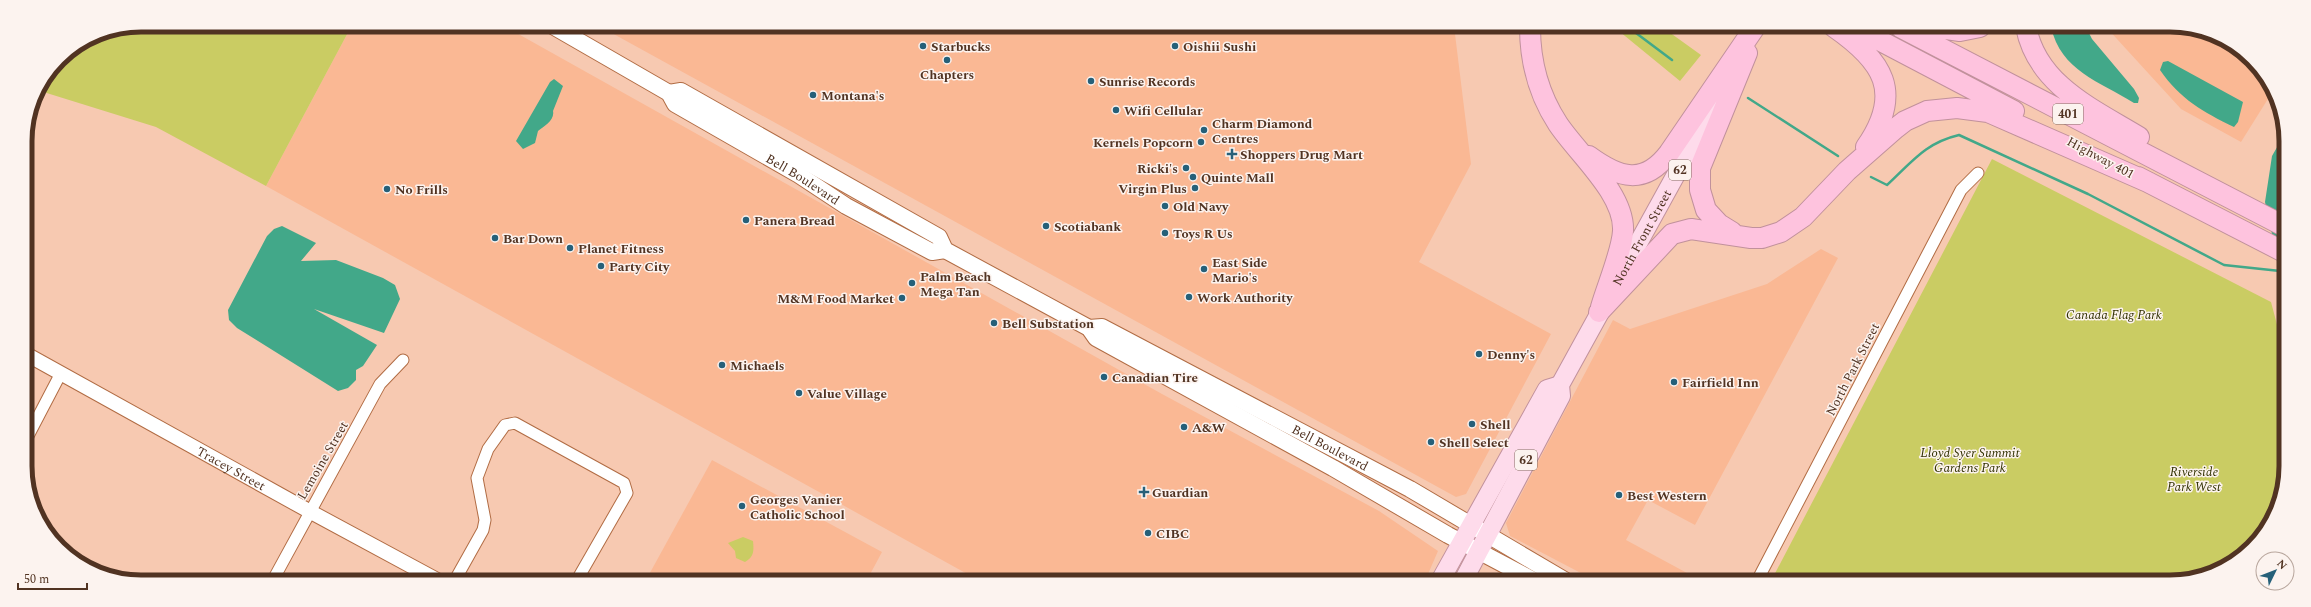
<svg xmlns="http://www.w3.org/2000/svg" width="2311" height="607" viewBox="0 0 2311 607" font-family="Spectral,serif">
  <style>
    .built { fill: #fab894 }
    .green { fill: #cacc63 }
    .water { fill: #42a889 }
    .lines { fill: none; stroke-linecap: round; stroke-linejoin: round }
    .stream { stroke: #42a889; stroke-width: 2.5 }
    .minor-casing { stroke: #b16c44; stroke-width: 13 }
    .tertiary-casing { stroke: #b16c44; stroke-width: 16 }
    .secondary-casing { stroke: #b16c44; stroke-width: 18 }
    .primary-casing { stroke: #c1919c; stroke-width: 20 }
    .motorway-casing { stroke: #c1919c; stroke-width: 22 }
    .minor { stroke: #fff; stroke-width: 11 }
    .tertiary { stroke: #fff; stroke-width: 14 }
    .secondary { stroke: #fff; stroke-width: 16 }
    .primary { stroke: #fedbeb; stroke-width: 18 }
    .motorway { stroke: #fec3de; stroke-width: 20 }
    .poi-dot { fill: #266079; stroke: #fcf3ef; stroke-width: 1.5 }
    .labels { text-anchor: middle; stroke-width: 3; stroke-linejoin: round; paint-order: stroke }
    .shield { fill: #fcf3ef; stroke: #846d60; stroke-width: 1 }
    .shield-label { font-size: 12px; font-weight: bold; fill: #513322 }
    .poi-label { font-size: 13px; font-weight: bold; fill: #513322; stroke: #fcf3ef; text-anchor: start }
    .street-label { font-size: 13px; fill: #513322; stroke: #fcf3ef }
    .park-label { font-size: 13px; font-style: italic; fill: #323202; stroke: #fcf3ef }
    .rim { fill: none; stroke: #513322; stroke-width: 5 }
  </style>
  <rect width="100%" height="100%" fill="#f7c9b1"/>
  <path class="built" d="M352,25H502L1162,394L1379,511L1438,551L1425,581H980L266,186Z
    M599,26H1454L1471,164L1419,262L1551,334L1466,494L1456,497Z
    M2106,27H2193L2252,59L2271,94L2241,142L2181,109Z
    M1821,249L1838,258L1695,525L1648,500L1626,540L1687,573L1683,581H1596L1510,536L1506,523L1613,320L1630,329L1767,284Z
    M712,460L882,552L867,580H646Z"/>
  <path class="green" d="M141,25H352L266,186L156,127L37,90L59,59L97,34Z
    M1614,27H1692L1691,30L1669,32L1701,55L1680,81Z
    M1992,159L2271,302L2284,351V489L2270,524L2246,553L2214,573L2178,582L1771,581Z
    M743,537L753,541C754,551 754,557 745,562L736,558L735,551L728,543Z"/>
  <path class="water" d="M2051,27H2086L2092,39L2134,89L2139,98L2138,103H2134C2099,81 2061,71 2051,27Z
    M2168,61L2243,102L2238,122L2234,127C2203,112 2180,99 2160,70L2163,62Z
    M554,79L563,86L553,111C555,120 544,126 538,131L535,143L523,149L516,141L550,82Z
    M2284,135V289L2265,202L2272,156Z
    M282,226L316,243L301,261L336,260L383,278L395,285L400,299L384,333L314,309L377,345L363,366L356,370V380L348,388L338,391L237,328L229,320L228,310L267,236L274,229Z"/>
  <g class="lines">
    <path class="stream" d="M1628,27L1672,60
      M1748,98L1838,156
      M1871,177L1887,185C1912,162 1925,143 1959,135L2088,194L2224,265L2280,271"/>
    <g class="minor-casing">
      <path id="minor" d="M27,438L61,373
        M273,580L380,384L403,360
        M455,580L483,530L485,520L477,478L488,449L505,425L515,423L624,483L627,493L577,580
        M1757,581L1961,190L1978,173"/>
    </g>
    <g class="tertiary-casing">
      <g id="tertiary">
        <path id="s1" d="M26,354L309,511L437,580"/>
      </g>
    </g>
    <g class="secondary-casing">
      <g id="secondary">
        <path id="s2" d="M551,25L669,93L675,104L799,175L846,206L932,252L945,250"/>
        <path d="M669,93L681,91L939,237L945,250L1089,328L1096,338L1333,468L1448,535L1535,581"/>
        <path id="s3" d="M1089,328L1102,327L1410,489L1566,581"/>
      </g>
    </g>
    <g class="primary-casing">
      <g id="primary">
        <path d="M1440,581L1547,389L1560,385"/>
        <path id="s4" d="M1463,581L1561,396L1560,385L1727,82"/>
      </g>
    </g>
    <g class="motorway-casing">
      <path id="motorway" d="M1530,27C1530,62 1539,95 1558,124C1578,154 1625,194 1623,231C1622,251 1607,286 1601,307
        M1834,27C1883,61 1904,92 1866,147
        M1854,27L2014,111
        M1900,27L2284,226
        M1933,27L1960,31L1980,27
        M2026,27C2037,85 2093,109 2139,137
        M1589,156C1619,178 1644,186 1669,153L1755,27
        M2138,177L2284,252
        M1732,232L1719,224L1706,210L1700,190V168L1747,53
        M1599,312L1672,234L1691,229L1751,238H1762L1781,232L1803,217L1847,171L1896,128L1905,121L1927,111L1957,108L1988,112L2150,183"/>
    </g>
    <use href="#minor" class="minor"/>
    <use href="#tertiary" class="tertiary"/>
    <use href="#secondary" class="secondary"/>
    <use href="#primary" class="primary"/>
    <use href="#motorway" class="motorway"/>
  </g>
  <g class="poi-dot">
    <circle cx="923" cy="46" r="4"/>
    <circle cx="1175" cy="46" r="4"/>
    <circle cx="947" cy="60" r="4"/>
    <circle cx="1091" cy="81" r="4"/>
    <circle cx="813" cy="95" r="4"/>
    <circle cx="1116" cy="110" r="4"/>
    <circle cx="1204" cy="130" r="4"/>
    <circle cx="1201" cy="142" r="4"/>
    <path d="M1230 148h4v4h4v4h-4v4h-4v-4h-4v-4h4z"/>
    <circle cx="1186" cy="168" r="4"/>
    <circle cx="1193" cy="177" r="4"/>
    <circle cx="1195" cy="188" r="4"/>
    <circle cx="387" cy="189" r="4"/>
    <circle cx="1165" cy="206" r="4"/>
    <circle cx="746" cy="220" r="4"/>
    <circle cx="1046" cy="226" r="4"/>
    <circle cx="1165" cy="233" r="4"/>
    <circle cx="495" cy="238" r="4"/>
    <circle cx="570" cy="248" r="4"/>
    <circle cx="601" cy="266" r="4"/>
    <circle cx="1204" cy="269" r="4"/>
    <circle cx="912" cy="283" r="4"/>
    <circle cx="1189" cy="297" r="4"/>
    <circle cx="902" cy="298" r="4"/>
    <circle cx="994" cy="323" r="4"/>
    <circle cx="1479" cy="354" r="4"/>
    <circle cx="722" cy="365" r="4"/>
    <circle cx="1104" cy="377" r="4"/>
    <circle cx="1674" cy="382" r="4"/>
    <circle cx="799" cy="393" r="4"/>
    <circle cx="1472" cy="424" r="4"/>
    <circle cx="1184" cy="427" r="4"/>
    <circle cx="1431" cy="442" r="4"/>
    <path d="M1142 486h4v4h4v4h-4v4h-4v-4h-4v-4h4z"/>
    <circle cx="1619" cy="495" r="4"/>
    <circle cx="742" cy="506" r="4"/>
    <circle cx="1148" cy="533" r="4"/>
  </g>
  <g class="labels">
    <g class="shield">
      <rect x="2053" y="104" width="30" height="20" rx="3"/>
      <rect x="1669" y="160" width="22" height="20" rx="3"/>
      <rect x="1515" y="450" width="22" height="20" rx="3"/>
    </g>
    <g class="shield-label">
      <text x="2068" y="118">401</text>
      <text x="1680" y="174">62</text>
      <text x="1526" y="464">62</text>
    </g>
    <g class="poi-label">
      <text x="931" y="51">Starbucks</text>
      <text x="1183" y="51">Oishii Sushi</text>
      <text x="947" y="79" text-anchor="middle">Chapters</text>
      <text x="1099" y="86">Sunrise Records</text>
      <text x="821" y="100">Montana's</text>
      <text x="1124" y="115">Wifi Cellular</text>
      <text x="1212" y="128">Charm Diamond<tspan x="1212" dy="15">Centres</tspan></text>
      <text x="1193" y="147" text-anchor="end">Kernels Popcorn</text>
      <text x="1240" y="159">Shoppers Drug Mart</text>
      <text x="1178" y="173" text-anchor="end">Ricki's</text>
      <text x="1201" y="182">Quinte Mall</text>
      <text x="1187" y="193" text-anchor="end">Virgin Plus</text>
      <text x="395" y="194">No Frills</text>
      <text x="1173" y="211">Old Navy</text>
      <text x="754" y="225">Panera Bread</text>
      <text x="1054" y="231">Scotiabank</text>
      <text x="1173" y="238">Toys R Us</text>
      <text x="503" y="243">Bar Down</text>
      <text x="578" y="253">Planet Fitness</text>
      <text x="1212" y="267">East Side<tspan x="1212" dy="15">Mario's</tspan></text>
      <text x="609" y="271">Party City</text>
      <text x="920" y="281">Palm Beach<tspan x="920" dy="15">Mega Tan</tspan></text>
      <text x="1197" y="302">Work Authority</text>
      <text x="894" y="303" text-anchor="end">M&amp;M Food Market</text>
      <text x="1002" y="328">Bell Substation</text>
      <text x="1487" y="359">Denny's</text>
      <text x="730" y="370">Michaels</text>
      <text x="1112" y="382">Canadian Tire</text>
      <text x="1682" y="387">Fairfield Inn</text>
      <text x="807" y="398">Value Village</text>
      <text x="1480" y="429">Shell</text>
      <text x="1192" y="432">A&amp;W</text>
      <text x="1439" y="447">Shell Select</text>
      <text x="1152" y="497">Guardian</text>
      <text x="1627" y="500">Best Western</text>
      <text x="750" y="504">Georges Vanier<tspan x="750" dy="15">Catholic School</tspan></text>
      <text x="1156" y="538">CIBC</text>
    </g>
    <g class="street-label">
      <text transform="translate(2101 157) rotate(28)" y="5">Highway 401</text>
      <text dy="5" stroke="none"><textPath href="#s2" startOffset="297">Bell Boulevard</textPath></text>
      <text dy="5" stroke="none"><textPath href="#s4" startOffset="389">North Front Street</textPath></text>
      <text transform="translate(1852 369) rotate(-63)" y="5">North Park Street</text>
      <text dy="5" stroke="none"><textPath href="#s3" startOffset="271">Bell Boulevard</textPath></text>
      <text transform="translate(322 460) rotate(-60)" y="5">Lemoine Street</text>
      <text dy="5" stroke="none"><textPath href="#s1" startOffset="235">Tracey Street</textPath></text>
    </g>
    <g class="park-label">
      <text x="2114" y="319">Canada Flag Park</text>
      <text x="1970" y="457">Lloyd Syer Summit<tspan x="1970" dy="15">Gardens Park</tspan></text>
      <text x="2194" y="476">Riverside<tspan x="2194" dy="15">Park West</tspan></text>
    </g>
  </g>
  <path d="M0 0H2311V607H0ZM141 32H2170A109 109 0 0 1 2279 141V466A109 109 0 0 1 2170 575H141A109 109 0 0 1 32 466V141A109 109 0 0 1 141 32Z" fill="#fcf3ef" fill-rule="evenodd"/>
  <path class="rim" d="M141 32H2170A109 109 0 0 1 2279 141V466A109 109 0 0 1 2170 575H141A109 109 0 0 1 32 466V141A109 109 0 0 1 141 32Z"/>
  <g transform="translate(2275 571) rotate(47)"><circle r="19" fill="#fcf3ef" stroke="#b8a69d"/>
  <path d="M0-3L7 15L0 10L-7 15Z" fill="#266079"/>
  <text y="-6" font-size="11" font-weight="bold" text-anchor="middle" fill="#513322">N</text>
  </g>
  <path d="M18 583v6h69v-6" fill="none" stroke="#513322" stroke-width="2"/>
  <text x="24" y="583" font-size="12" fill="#513322" stroke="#fcf3ef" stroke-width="3" paint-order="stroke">50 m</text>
</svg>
